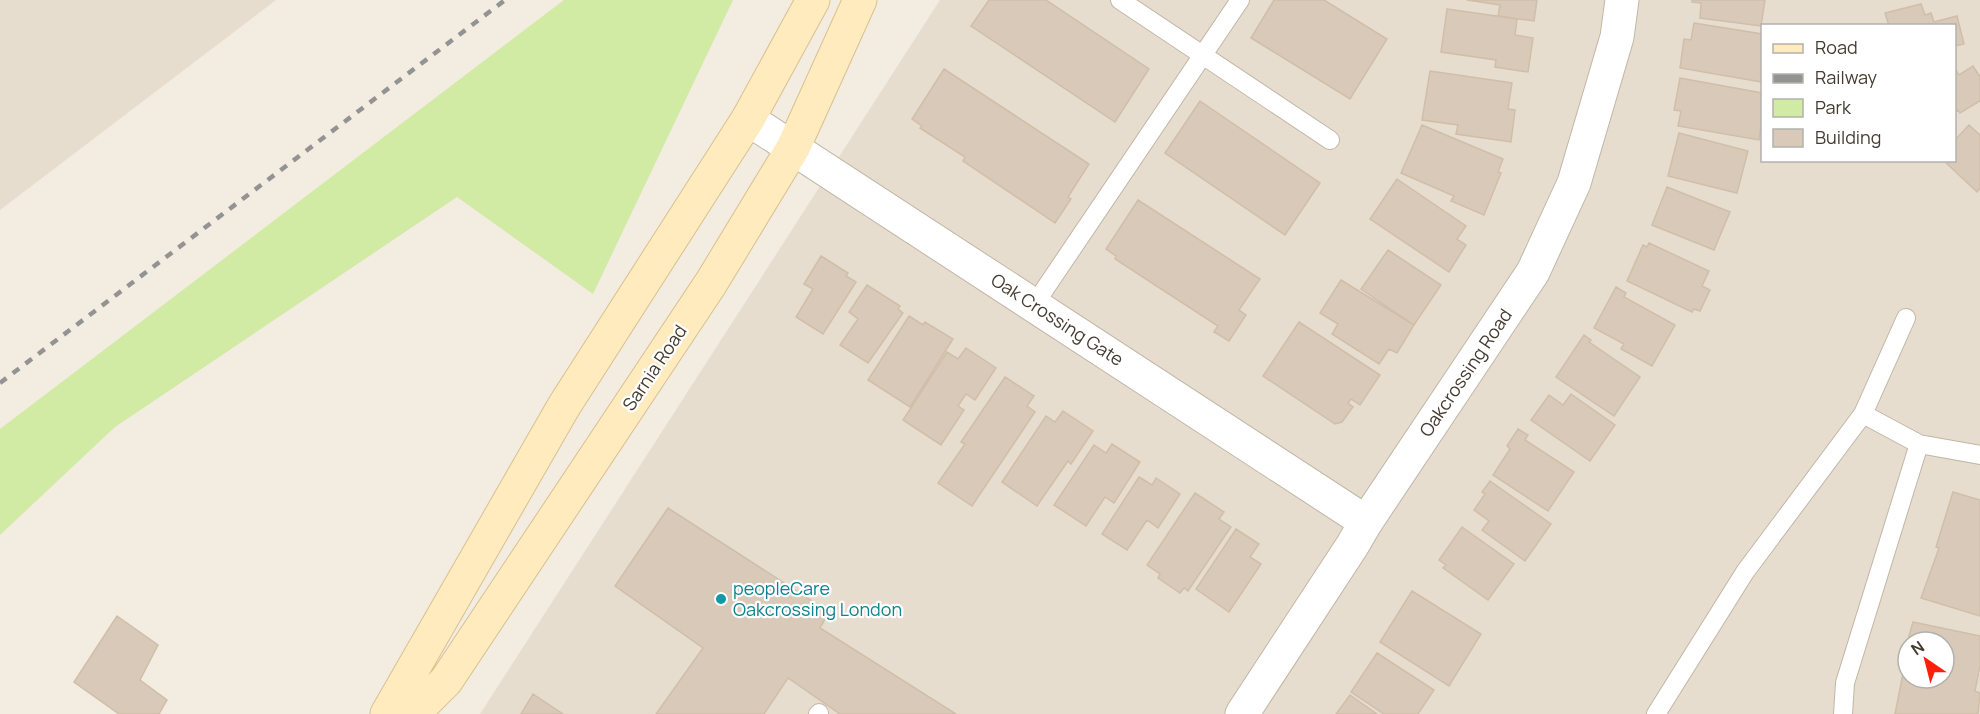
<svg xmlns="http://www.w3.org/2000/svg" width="1980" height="714" viewBox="0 0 1980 714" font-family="Manrope,sans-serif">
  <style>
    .residential { fill: #e7ddce; fill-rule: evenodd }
    .green { fill: #d1eba5 }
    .building { fill: #d8c9b8; stroke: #d0bea8; stroke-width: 1.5 }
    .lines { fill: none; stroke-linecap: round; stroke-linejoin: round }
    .service-casing { stroke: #c1b6a6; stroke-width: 20 }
    .minor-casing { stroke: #c1b6a6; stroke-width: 35 }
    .tertiary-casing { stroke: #c1b6a6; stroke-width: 35 }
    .secondary-casing { stroke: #dac08e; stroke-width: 35 }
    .service { stroke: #fff; stroke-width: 18 }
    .minor { stroke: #fff; stroke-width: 33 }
    .tertiary { stroke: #fff; stroke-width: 33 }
    .secondary { stroke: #ffebbe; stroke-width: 33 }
    .rail { stroke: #939393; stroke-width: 4.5; stroke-dasharray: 8 8; stroke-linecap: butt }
    .culture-dot { fill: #0f9aa8; stroke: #fff; stroke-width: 2 }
    .labels { text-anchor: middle; stroke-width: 4.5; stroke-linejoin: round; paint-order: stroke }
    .street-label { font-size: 18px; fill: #443b31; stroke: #fff }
    .culture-label { font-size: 18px; fill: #0d838f; stroke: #fff; text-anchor: start }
  </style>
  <rect width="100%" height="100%" fill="#f2ece1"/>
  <path class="residential" d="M0,0H276L0,210Z
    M940,0H1980V714H480ZM1762,26H1954V160H1762ZM1908,642H1944V678H1908Z"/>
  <path class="green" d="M564,0H733L593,294L457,197L115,427L0,535V429Z"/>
  <path class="building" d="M989,0H1046L1149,69L1115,122L971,26Z
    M1274,0H1324L1387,39L1350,99L1251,38Z
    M1467,0H1537L1534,21L1498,16L1500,5Z
    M1692,0H1765L1761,26L1700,18L1701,3L1692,2Z
    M1921,4L1925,15L1931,13L1934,22L1957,16L1964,44L1954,46V26H1889L1885,13Z
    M1447,9L1517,19L1515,35L1533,38L1528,72L1495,67L1496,60L1441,52Z
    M1694,23L1762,34V82L1680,68L1684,39L1691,40Z
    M1973,66L1980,77V101L1960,113L1958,110L1954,113V67L1959,75Z
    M944,69L1089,164L1068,197L1071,199L1055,223L963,161L965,157L920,128L922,126L912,119Z
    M1430,71L1512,83L1508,109L1515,110L1511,142L1456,134L1458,125L1422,120Z
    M1680,78L1762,93V118L1759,140L1678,126L1681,111L1674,110Z
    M1200,101L1320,183L1285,235L1165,153Z
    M1422,125L1503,159L1498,172L1501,173L1484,215L1451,201L1454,196L1401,173Z
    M1969,125L1980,135V188L1977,192L1943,160H1954V141Z
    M1679,133L1748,151L1737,193L1668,176Z
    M1397,179L1466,226L1457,239L1466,245L1449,272L1370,219Z
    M1667,187L1730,212L1714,250L1652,225Z
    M1138,200L1260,279L1239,310L1246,315L1229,341L1214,332L1218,326L1115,259L1116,256L1106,249Z
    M1649,243L1709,271L1702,286L1710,290L1700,311L1694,309L1692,312L1627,281L1643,245L1647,247Z
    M1388,250L1441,285L1414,325L1361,289Z
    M821,256L848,273L846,276L856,282L823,334L796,317L813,289L804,284Z
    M1341,280L1414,325L1397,353L1389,349L1379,364L1332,334L1338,324L1320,313Z
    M867,285L900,306L898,309L903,313L868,363L840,345L858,319L849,312Z
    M1616,287L1626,293L1624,297L1675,325L1652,366L1621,349L1624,344L1594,328Z
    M909,316L923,325L925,322L953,339L910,407L868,380Z
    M1299,322L1380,375L1360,405L1351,399L1348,403L1353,407L1342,422L1335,424L1263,376Z
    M1584,335L1591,340L1589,342L1640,377L1614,416L1556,377Z
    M966,348L996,368L975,400L966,394L958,406L964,410L941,445L903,420L947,352L958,359Z
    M1005,377L1034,396L1027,406L1035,412L972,506L938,483L965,444L961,442Z
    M1571,394L1615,425L1590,461L1531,420L1549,395L1563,405Z
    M1063,411L1093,431L1071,464L1068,461L1037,506L1002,482L1046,416L1055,422Z
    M1518,429L1528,435L1525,440L1574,472L1548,511L1493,475L1510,449L1507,446Z
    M1112,444L1140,462L1114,503L1105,497L1086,526L1054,505L1094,445L1106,453Z
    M1139,477L1152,485L1156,478L1180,494L1158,528L1147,520L1127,550L1102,534Z
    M1490,481L1551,524L1525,561L1482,530L1489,521L1474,510L1485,494L1482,492Z
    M1953,492L1980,500V616L1921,598L1939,548L1936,547Z
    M1195,493L1224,512L1219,519L1231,527L1188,591L1184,588L1180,593L1158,578L1160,574L1147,565Z
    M668,508L829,612L820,628L956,714H840L788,678L764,714H656L703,648L615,586Z
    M1462,527L1514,564L1488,600L1443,568L1446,565L1439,560Z
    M1236,529L1259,544L1250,557L1261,564L1229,612L1196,589Z
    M1412,591L1481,634L1449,686L1380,642Z
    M117,616L158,645L140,680L167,700L159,714H119L74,682Z
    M1913,622L1980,636V666L1975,691L1980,693L1978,714H1895L1908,648V678H1944V642L1907,643Z
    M1377,653L1434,690L1418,714H1384L1351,692Z
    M533,694L563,714H521Z
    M1350,695L1377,714H1336Z"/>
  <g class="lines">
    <g class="service-casing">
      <path id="service" d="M1120,0L1330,140
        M1034,305L1240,0
        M1863,414L1919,444
        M818,714L819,713
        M1656,714L1745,572L1863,414L1906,318
        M1843,714L1845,683L1919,444L1980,455"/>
    </g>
    <g class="minor-casing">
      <path id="minor" d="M1242,714L1352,546L1366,522"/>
    </g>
    <g class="tertiary-casing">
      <path id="tertiary" d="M748,119L1366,522L1533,272L1574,183L1617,37L1622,0"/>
    </g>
    <g class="secondary-casing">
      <path id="secondary" d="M387,714L564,406L748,119L813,0
        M413,714L446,681L711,283L793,148L860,0"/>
    </g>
    <use href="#service" class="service"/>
    <use href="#minor" class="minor"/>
    <use href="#tertiary" class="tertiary"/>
    <use href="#secondary" class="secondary"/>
    <path class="rail" d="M0,383L505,0"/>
  </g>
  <circle class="culture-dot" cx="721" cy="599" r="6"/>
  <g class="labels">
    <g class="street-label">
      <text transform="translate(1057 320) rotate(33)" y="6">Oak Crossing Gate</text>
      <text transform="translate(655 368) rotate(-56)" y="6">Sarnia Road</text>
      <text transform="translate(1466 373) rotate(-56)" y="6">Oakcrossing Road</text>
    </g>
    <g class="culture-label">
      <text x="733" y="595">peopleCare<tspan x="733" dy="21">Oakcrossing London</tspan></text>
    </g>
  </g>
  <rect x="1761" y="24" width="195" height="138" fill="#ffffff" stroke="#b4b1ad" stroke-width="1.5"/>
  <rect x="1773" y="44" width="30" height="9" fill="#ffebbe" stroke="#b4b1ad" stroke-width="1.5"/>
  <text x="1815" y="54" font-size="18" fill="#443b31">Road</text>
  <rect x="1773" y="74" width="30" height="9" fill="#939393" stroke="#b4b1ad" stroke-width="1.5"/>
  <text x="1815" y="84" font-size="18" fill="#443b31">Railway</text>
  <rect x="1773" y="99" width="30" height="18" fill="#d1eba5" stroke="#b4b1ad" stroke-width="1.5"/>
  <text x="1815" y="114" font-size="18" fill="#443b31">Park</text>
  <rect x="1773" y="129" width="30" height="18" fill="#d8c9b8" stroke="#b4b1ad" stroke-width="1.5"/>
  <text x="1815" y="144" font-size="18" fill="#443b31">Building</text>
  <g transform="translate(1926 660) rotate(325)"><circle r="28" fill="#ffffff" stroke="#b4b1ad" stroke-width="1.5"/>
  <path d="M0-4.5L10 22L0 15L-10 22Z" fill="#ff1e0b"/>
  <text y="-9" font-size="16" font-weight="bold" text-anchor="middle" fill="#443b31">N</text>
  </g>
</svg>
